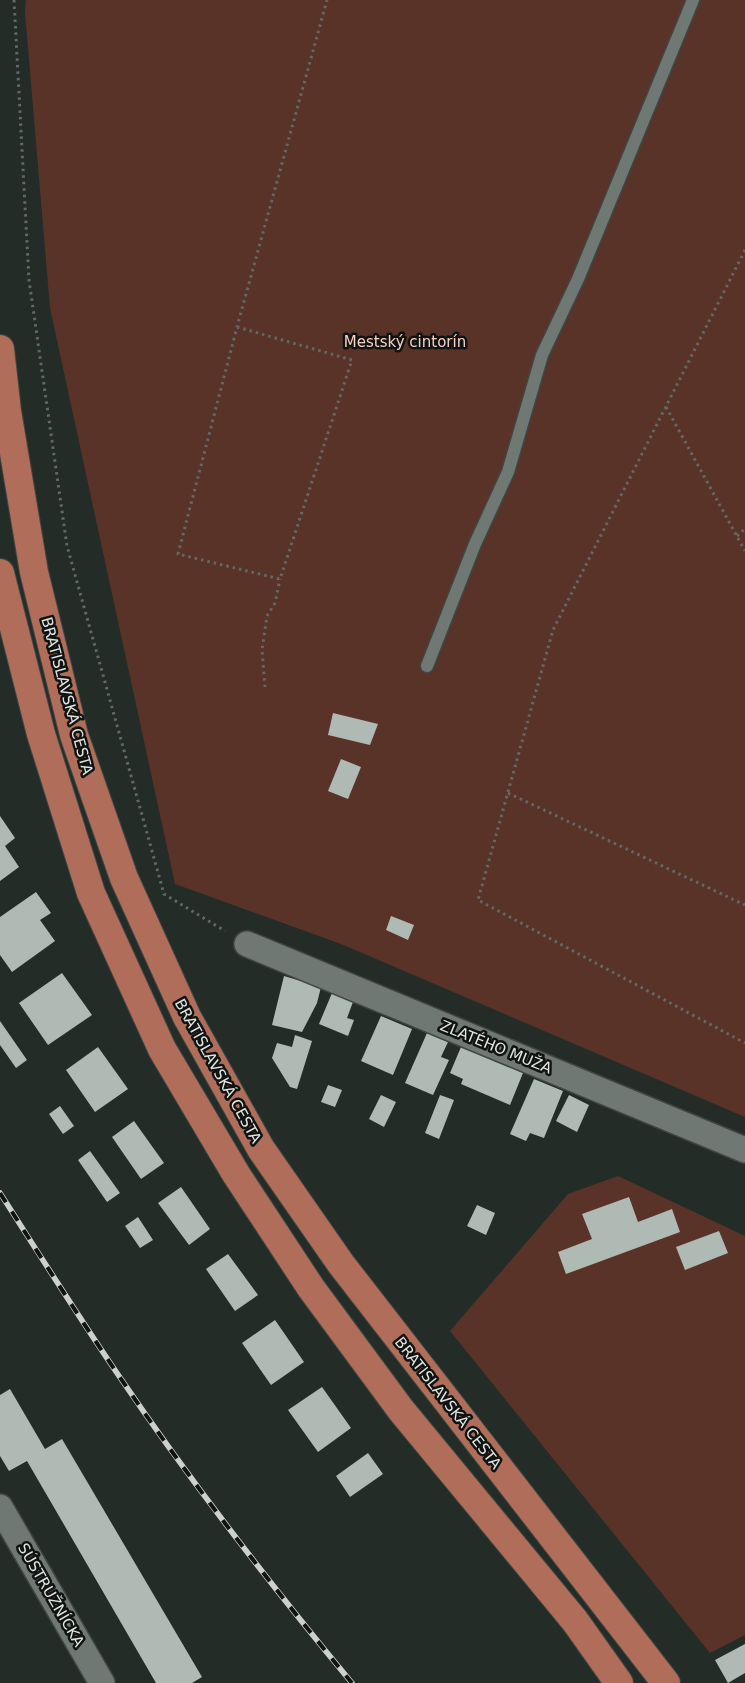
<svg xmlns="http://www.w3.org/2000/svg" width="745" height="1683" viewBox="0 0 745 1683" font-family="'DejaVu Sans',sans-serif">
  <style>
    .green { fill: #5a3328 }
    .building { fill: #b0bab5 }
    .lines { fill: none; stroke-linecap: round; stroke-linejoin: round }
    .lane-casing { stroke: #404643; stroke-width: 15 }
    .street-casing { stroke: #404643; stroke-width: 28 }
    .primary-casing { stroke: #404643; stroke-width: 30 }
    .path { stroke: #626965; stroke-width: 3; stroke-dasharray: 2.5 4; stroke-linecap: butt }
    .lane { stroke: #707874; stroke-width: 12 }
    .street { stroke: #707874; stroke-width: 25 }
    .primary { stroke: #b06d59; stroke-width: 28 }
    .rail-casing { stroke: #ccd1ce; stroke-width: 5.5 }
    .rail { stroke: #101311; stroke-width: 4; stroke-dasharray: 11; stroke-linecap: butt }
    .labels { text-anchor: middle; stroke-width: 5; stroke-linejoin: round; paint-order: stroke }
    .park-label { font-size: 15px; fill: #f9cfc4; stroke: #101311 }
    .street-label { font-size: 15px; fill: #e1e6e3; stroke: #101311 }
  </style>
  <rect width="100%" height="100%" fill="#242c28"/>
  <path class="green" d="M26,0H745V1117L341,944L175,884L50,308L25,12Z
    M618,1176L745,1236V1635L710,1653L450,1331L568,1194Z"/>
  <path class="building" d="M333,713L378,724L370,745L328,735Z
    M341,759L361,767L348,799L328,791Z
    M0,816L15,838L5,846L19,867L0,881Z
    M36,892L51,913L40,920L55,941L12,972L0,955V917Z
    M391,916L414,925L408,940L386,930Z
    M62,973L92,1015L48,1045L19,1003Z
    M284,976L321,987L317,1003L302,1032L272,1025Z
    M332,993L353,1002L347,1018L354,1020L348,1036L319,1024Z
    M381,1016L412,1029L393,1075L361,1061Z
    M0,1021L27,1060L16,1068L0,1045Z
    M427,1033L448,1042L441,1057L449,1060L433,1095L405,1083Z
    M295,1035L312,1041L297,1089L290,1087L272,1058L277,1043L292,1047Z
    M98,1047L128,1089L95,1112L66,1070Z
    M461,1047L523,1073L510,1105L461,1084L463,1079L450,1073Z
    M534,1079L563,1091L544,1138L530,1133L526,1141L510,1134Z
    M328,1085L342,1090L335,1107L321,1102Z
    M381,1095L396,1102L384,1127L369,1119Z
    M440,1095L454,1100L439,1139L425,1133Z
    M569,1095L589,1105L577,1132L556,1121Z
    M60,1106L74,1126L63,1134L49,1114Z
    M134,1121L164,1163L141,1179L112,1137Z
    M90,1151L120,1193L107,1202L78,1160Z
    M181,1187L210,1229L189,1245L158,1203Z
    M629,1197L638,1222L672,1209L680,1232L566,1274L558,1252L592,1239L582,1214Z
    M477,1205L495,1213L486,1235L467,1226Z
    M138,1217L153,1240L140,1248L125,1226Z
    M719,1231L728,1253L685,1270L676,1247Z
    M228,1254L258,1295L235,1311L206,1269Z
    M275,1320L304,1362L271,1385L242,1343Z
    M322,1387L351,1428L318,1452L288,1410Z
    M10,1389L45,1449L62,1439L202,1677L192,1683H156L27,1461L9,1471L0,1456V1395Z
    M368,1453L383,1474L350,1497L336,1476Z
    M745,1644V1673L728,1683L715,1660Z"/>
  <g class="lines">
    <g class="lane-casing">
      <path id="lane" d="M427,666L475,544L508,472L542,355L578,279L693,0"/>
    </g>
    <g class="street-casing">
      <path id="street" d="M247,944L745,1150
        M0,1507L102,1683"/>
    </g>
    <g class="primary-casing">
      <path id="primary" d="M0,349L7,411L34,572L74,735L124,878L187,1017L261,1149L341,1264L666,1683
        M0,573L41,734L91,893L162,1049L236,1174L311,1288L401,1410L575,1621L619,1683"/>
    </g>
    <path class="path" d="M14,0L29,280L67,546L164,894L225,931
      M745,250L553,630L478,900L745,1043
      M237,327L352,360L280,579L178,554L237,327L327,0
      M666,407L745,551
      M737,536L745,529
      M265,687L262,650L267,616L275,603L280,579
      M508,793L745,905"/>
    <use href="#lane" class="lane"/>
    <use href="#street" class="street"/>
    <use href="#primary" class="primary"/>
    <g class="rail-casing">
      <path id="rail" d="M0,1193C39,1254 78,1316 119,1376C191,1482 270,1584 352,1683"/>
    </g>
    <use href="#rail" class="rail"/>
  </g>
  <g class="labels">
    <g class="park-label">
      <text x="405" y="347">Mestský cintorín</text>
    </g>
    <g class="street-label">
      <text transform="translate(67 696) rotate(75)" y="5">BRATISLAVSKÁ CESTA</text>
      <text transform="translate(496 1047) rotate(22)" y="5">ZLATÉHO MUŽA</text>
      <text transform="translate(218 1071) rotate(61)" y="5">BRATISLAVSKÁ CESTA</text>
      <text transform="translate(448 1403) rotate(52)" y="5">BRATISLAVSKÁ CESTA</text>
      <text transform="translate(51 1595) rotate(60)" y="5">SÚSTRUŽNÍCKA</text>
    </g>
  </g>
</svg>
